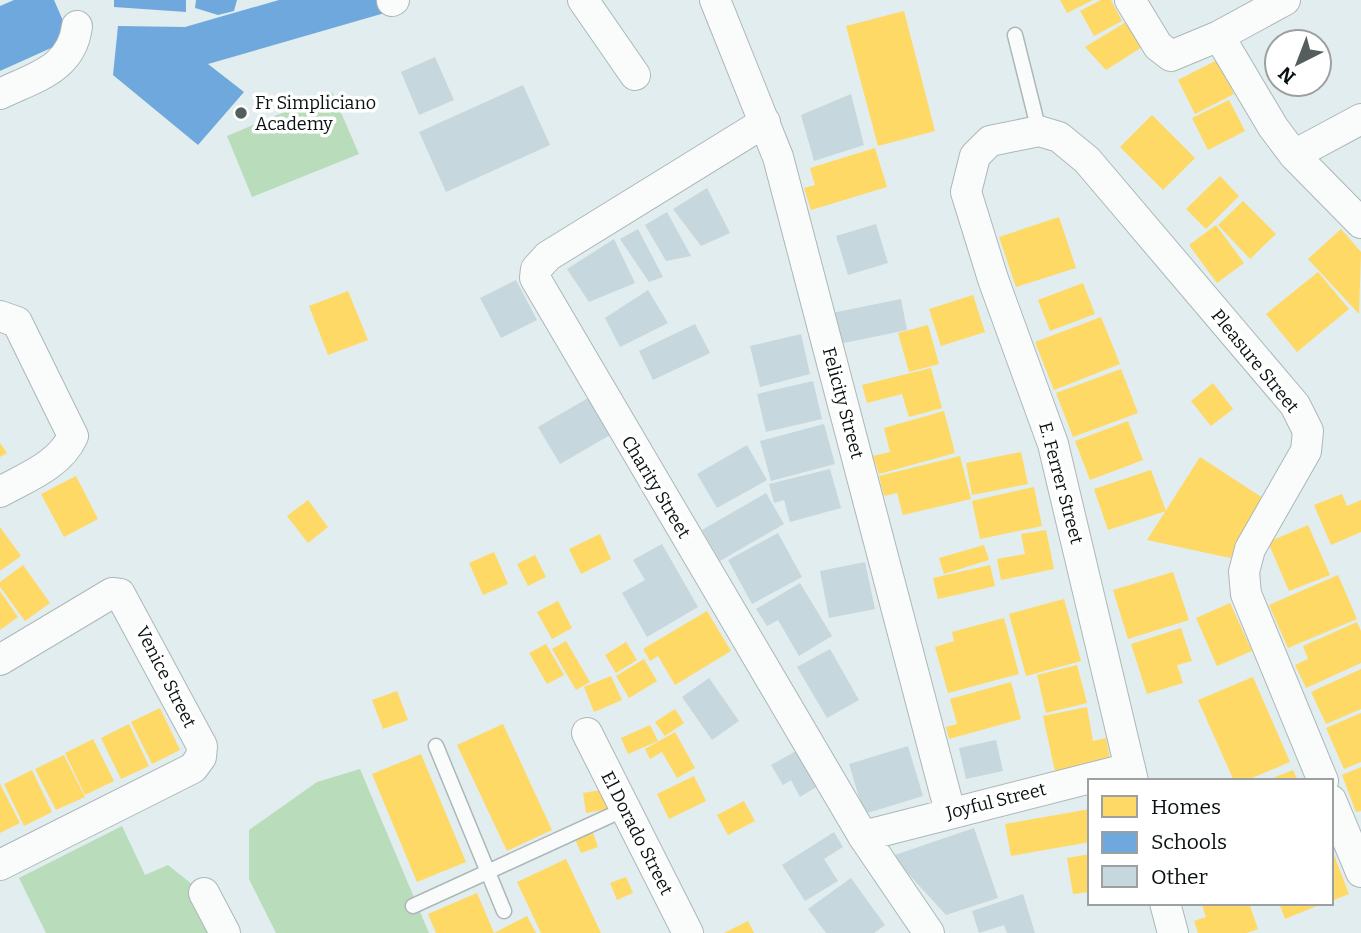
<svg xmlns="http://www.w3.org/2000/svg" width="1361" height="933" viewBox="0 0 1361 933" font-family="Bitter,serif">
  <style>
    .green { fill: #b9dcbb }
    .homes { fill: #ffd966 }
    .schools { fill: #6fa8dc }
    .building { fill: #c7d7de }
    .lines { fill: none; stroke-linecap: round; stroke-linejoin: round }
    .lane-casing { stroke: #adb7b8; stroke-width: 17 }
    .street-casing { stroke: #adb7b8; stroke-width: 32 }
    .lane { stroke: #fafcfc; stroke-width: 14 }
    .street { stroke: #fafcfc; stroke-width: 30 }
    .poi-dot { fill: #555e5f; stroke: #fff; stroke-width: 2.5 }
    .labels { text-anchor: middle; stroke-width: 7; stroke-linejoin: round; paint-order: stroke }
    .poi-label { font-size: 18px; fill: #091112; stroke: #fff; text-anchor: start }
    .street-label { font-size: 18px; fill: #091112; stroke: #fff }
  </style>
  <rect width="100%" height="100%" fill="#e1edee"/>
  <path class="green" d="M332,92L359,154L252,197L227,136Z
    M360,769L429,933H276L249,879V830L317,782Z
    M122,826L145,875L168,865L204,894L222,933H46L19,878Z"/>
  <path class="homes" d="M1060,0H1093L1067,13Z
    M1101,0H1111L1122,21L1094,36L1080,11Z
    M904,11L935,131L878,146L846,26Z
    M1131,19L1147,44L1106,70L1085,47Z
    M1217,60L1234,94L1195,114L1178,80Z
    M1229,100L1245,131L1208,150L1192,118Z
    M1152,115L1195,158L1163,190L1120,147Z
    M875,148L887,187L811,210L804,188L815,185L810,168Z
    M1220,176L1239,196L1206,229L1186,209Z
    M1243,201L1276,234L1250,259L1218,225Z
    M1059,217L1076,268L1016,287L999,237Z
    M1216,225L1244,263L1217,283L1189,245Z
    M1341,229L1361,252L1359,314L1308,259Z
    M1318,272L1349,309L1297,352L1266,314Z
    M1083,283L1095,314L1050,331L1038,300Z
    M348,291L368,340L328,355L309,306Z
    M973,295L985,332L941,346L929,309Z
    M1101,317L1120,364L1054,390L1035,342Z
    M928,325L939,364L909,372L898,333Z
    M931,368L942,408L909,417L902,394L867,403L862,385Z
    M1121,369L1138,413L1073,437L1056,393Z
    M1213,383L1233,409L1211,426L1191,401Z
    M944,411L955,453L879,474L873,456L890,452L884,428Z
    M1128,421L1143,460L1090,480L1075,441Z
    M0,443L7,453L0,457Z
    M1021,452L1028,484L972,495L966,463Z
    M960,456L971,499L903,515L897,493L884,496L879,476Z
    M1200,457L1266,500L1230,558L1147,540Z
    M1151,470L1166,511L1108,530L1094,489Z
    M76,476L98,519L64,537L41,494Z
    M1034,487L1042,526L980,539L972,501Z
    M1342,494L1347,506L1361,500V532L1331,545L1314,505Z
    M308,500L328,527L308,543L287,516Z
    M1308,525L1330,575L1289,591L1268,542Z
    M0,527L21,556L0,571Z
    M1046,530L1054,569L1001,580L997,559L1025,554L1021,534Z
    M600,534L611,559L581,574L569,549Z
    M984,545L989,560L944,574L939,558Z
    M494,552L508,584L483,595L469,563Z
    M535,555L546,577L528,586L517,564Z
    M23,565L50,603L25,621L0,587V582Z
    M990,565L995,586L938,599L933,578Z
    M1173,572L1189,620L1128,639L1113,590Z
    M1338,575L1357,619L1288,648L1269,605Z
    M0,591L18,617L0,630Z
    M1064,599L1081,661L1026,676L1009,614Z
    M558,601L572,628L552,639L537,612Z
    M1230,603L1252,651L1217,666L1196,618Z
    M707,611L731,651L675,685L658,656L650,661L643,649Z
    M1004,618L1019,674L948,693L935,647L954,641L952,632Z
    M1357,622L1361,631V663L1306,688L1295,665L1308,659L1303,646Z
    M1181,628L1192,661L1177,665L1183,683L1147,694L1131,644Z
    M566,641L590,682L576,690L552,649Z
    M626,642L637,660L616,673L605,655Z
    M546,644L564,675L547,684L529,653Z
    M644,659L657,681L629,698L616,676Z
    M1077,665L1087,703L1046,713L1037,675Z
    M1361,669V709L1326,724L1311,692Z
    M611,676L622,700L594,712L584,687Z
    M1253,677L1290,762L1245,781H1234L1198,700Z
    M1011,682L1021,719L949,739L946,727L957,724L950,699Z
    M397,691L408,720L383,729L372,700Z
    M1087,707L1093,741L1106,738L1111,765L1056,776L1043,716Z
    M160,708L180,750L152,764L131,722Z
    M675,709L684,723L665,736L655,722Z
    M1361,713V762L1344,769L1326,728Z
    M129,724L149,766L121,779L101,738Z
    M503,724L552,830L507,851L457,745Z
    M650,725L658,741L628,754L621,738Z
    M675,732L695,768L677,778L662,752L650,759L645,749Z
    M93,739L114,781L85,795L65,753Z
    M421,754L466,862L417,882L372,774Z
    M64,755L85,797L56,810L35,769Z
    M1361,767V811L1356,812L1342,775Z
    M32,770L52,812L24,826L4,784Z
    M1293,770L1298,781H1266Z
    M694,776L706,801L669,819L657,794Z
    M0,784L20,823L0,833Z
    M606,789L609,809L586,813L583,793Z
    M744,801L755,821L728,835L717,815Z
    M1090,809V842L1011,856L1005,824Z
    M592,830L598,847L581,853L574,837Z
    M1331,847L1349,894L1331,901Z
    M1090,854V892L1073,894L1067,858Z
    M566,859L601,933H541L517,882Z
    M626,877L633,893L617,900L610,883Z
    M477,893L494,933L527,916L536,933H436L428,914Z
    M1208,903H1249L1258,929L1247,933H1198L1194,921L1206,917L1202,905Z
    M1279,903H1324L1285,919Z
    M748,921L754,933H724Z"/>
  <path class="schools" d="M14,0H54L71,39L0,71V6Z
    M114,0H186V12L114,7Z
    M196,0H237L234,11L218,15L195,8Z
    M279,0H385L388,12L208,64L244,92L198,145L113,75L118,26L185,27Z"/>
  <path class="building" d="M435,57L454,100L419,115L401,72Z
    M523,85L550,145L446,192L419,132Z
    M851,94L864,145L814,161L801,115Z
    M707,188L730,233L701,246L673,209Z
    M667,212L691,256L666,261L645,225Z
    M876,224L888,263L848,275L836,236Z
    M638,229L663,277L649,282L620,239Z
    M614,239L635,283L589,302L567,269Z
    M516,280L537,320L501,338L480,298Z
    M648,290L668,323L620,347L605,318Z
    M901,299L907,330L839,344L832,313Z
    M695,324L710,353L653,380L639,351Z
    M801,334L810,374L760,387L750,346Z
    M813,381L822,419L766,432L757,394Z
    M595,394L617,431L560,464L538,427Z
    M824,424L835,464L771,481L760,441Z
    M747,445L767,480L717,508L697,474Z
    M830,469L841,508L790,522L784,500L774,503L769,484Z
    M766,493L784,524L720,561L702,530Z
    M778,533L802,577L752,604L728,560Z
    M662,544L698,607L647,637L622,593L645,580L633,560Z
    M865,562L875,609L829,618L820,571Z
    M800,583L832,636L799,656L778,620L767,626L756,609Z
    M830,649L859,700L827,718L797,667Z
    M709,678L739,721L712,740L682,697Z
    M996,740L1003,771L966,779L959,748Z
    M908,746L923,796L864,814L849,764Z
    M803,747L823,783L800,797L791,780L783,785L771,765Z
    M974,828L998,898L946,915L892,856Z
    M834,832L843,847L824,859L838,881L805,901L782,865Z
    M851,878L885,925L874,933H826L808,909Z
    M1023,894L1035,933H1007L1004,925L979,933L972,911Z"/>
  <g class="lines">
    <g class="lane-casing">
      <path id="lane" d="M1015,35L1039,131
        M436,746L504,911
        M413,906L625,809"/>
    </g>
    <g class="street-casing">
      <path id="street" d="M583,0L635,75
        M715,0L778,157L950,812
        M1130,0L1158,46L1171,56L1219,36L1285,0
        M392,1L394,0
        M1219,36L1273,127L1294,155L1361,223
        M0,94C35,77 72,69 77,26
        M765,122L548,256L536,269L535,278L863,836L929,933
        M1294,155L1361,119
        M0,316L17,322L73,436C60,465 27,477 0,492
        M0,660L112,593L120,594L202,746L201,757L193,768L0,865
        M587,733L688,933
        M1133,781L1053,444L993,279L966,192L975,156L990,141L1039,131L1059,137L1087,160L1295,405L1308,431L1306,451L1250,549L1244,572L1246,594L1323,781
        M1331,800L1361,872
        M863,836L1130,768
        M204,893L225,933
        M1165,903L1173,933"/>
    </g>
    <use href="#lane" class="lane"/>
    <use href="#street" class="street"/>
  </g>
  <circle class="poi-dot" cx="241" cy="113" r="7"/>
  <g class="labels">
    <g class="poi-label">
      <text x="255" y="109">Fr Simpliciano<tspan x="255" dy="21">Academy</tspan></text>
    </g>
    <g class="street-label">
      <text transform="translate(1255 361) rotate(51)" y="6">Pleasure Street</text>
      <text transform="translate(843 403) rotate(75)" y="6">Felicity Street</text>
      <text transform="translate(1061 483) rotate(75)" y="6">E. Ferrer Street</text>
      <text transform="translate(656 487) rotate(59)" y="6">Charity Street</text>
      <text transform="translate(166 677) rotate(63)" y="6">Venice Street</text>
      <text transform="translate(996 801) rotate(-14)" y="6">Joyful Street</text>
      <text transform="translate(637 833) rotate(63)" y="6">El Dorado Street</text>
    </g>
  </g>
  <rect x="1088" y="779" width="245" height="126" fill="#ffffff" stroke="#9da0a0" stroke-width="2"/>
  <rect x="1102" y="796" width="35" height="21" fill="#ffd966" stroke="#9da0a0" stroke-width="2"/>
  <text x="1151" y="814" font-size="21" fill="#091112">Homes</text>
  <rect x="1102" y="832" width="35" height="21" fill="#6fa8dc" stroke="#9da0a0" stroke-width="2"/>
  <text x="1151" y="849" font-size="21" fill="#091112">Schools</text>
  <rect x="1102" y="866" width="35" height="21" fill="#c7d7de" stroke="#9da0a0" stroke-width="2"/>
  <text x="1151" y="884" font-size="21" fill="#091112">Other</text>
  <g transform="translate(1298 63) rotate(222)"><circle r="33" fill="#ffffff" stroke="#9da0a0" stroke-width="2"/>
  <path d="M0-5L12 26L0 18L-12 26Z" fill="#555e5f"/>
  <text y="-10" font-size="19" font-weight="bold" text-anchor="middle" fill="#091112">N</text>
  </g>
</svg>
